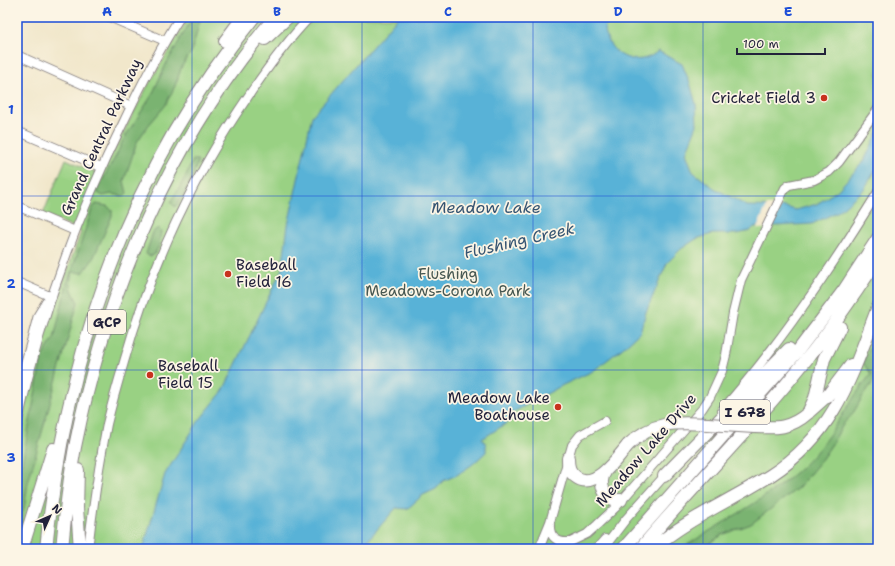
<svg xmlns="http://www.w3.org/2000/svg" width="895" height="566" viewBox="0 0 895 566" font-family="'Shantell Sans',sans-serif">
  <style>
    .green { fill: #99d183; stroke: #5e7a5f }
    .forest { fill: #7ab371; stroke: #4e6a56 }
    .water { fill: #59b2d7; stroke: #3e6a89 }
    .pier { fill: #f1e7cb }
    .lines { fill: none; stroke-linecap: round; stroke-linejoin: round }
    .minor-casing { stroke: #8a8483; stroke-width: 10 }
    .highway-casing { stroke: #8a8483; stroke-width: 14 }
    .minor { stroke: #fff; stroke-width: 8 }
    .highway { stroke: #fff; stroke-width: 12 }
    .highway-bridge-casing { stroke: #8a8483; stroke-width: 14; stroke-linecap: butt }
    .highway-bridge { stroke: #fff; stroke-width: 12 }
    .grid { fill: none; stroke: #1d4ed8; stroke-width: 1; stroke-opacity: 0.55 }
    .poi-dot { fill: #c8321e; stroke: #fcf5e5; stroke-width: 1.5 }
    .labels { text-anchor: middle; stroke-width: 3.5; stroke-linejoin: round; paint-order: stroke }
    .shield { fill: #fcf5e5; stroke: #63616e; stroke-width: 1 }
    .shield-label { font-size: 14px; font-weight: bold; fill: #22223b }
    .poi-label { font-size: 15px; fill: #22223b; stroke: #fcf5e5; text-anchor: end }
    .street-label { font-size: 15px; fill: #22223b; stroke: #fcf5e5 }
    .park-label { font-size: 15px; fill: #465751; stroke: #fcf5e5 }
    .water-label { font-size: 16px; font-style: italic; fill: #355472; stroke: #fcf5e5 }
    .neatline { fill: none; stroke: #1d4ed8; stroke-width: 1.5 }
    .grid-label { font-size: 13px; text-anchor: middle; font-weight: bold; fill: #1d4ed8 }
  </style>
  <rect width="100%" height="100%" fill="#fcf5e5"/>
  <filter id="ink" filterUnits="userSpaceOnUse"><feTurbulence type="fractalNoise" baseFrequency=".025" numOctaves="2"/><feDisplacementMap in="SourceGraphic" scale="8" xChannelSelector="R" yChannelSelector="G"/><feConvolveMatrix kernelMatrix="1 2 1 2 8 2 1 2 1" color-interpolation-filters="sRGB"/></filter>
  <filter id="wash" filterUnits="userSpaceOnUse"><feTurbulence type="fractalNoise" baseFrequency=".012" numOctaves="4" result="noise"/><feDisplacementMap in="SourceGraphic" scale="16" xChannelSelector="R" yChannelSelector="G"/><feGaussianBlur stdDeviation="0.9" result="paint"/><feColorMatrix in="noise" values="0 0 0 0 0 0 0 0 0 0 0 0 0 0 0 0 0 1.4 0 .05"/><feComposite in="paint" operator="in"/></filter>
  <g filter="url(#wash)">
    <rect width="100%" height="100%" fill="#f1e7cb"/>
    <path class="green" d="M189,17H878V549H17V425L32,362L47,328L81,232L69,225L43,214L66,159L101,175L147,87Z"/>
    <path class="forest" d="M193,17H201L192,51L182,66L175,86L165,106L147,127L137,142L124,181L127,193L124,196L111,194L103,196L98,193L97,190L99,186L117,154L123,140L152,95L166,64Z
      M193,160H198C196,171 183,199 175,207L171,203C173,195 179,190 182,183C186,176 189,168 193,160Z
      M96,204L107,206L112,210V216L93,259L83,273L73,272C67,283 73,293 78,302L28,483L22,522H19C14,513 18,490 19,479L42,357L54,338L67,283L73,267L92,209Z
      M158,228L161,231L159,246L154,255L150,256L146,254L153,232Z
      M878,334V375L863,396L852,415L844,423L832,444L819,463L798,488L751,524L722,535L702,549H681C722,522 766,500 802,467C830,441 846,404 871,374L863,363L865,356Z"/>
    <path class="water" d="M398,17H603C606,23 604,31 607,38C615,59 641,67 658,51L682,64L690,83L696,104L697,125L686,153L693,172L714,188L747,206L785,207L796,210L817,204L838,190L864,161L878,132V165L877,168L864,189L839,211L812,224L754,227L750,231L737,234H712L696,239L681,249L667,263L646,312L640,332L624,347L593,371L563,385L510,414L513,419L482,439L486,444V452L473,464L457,475L443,481L436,489L423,495L407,509L396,508L360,549H143L165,474L198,422L223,391L282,269L288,225L312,116Z"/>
    <path class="pier" d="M767,205H781L771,228L758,229L757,228Z"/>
  </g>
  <g filter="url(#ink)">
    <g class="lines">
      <g class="minor-casing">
        <path id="minor" d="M109,17L165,41
          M17,55L131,106
          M17,131L101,167
          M17,206L75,231
          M17,282L52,297
          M17,394L38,315L46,302L51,298
          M722,410C781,343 831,268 878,192
          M17,426C39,320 76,218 124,121C141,85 159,50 180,17
          M550,525C549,537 558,543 569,542
          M88,549C93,507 99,465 107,424C112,403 118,382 124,362C149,273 187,188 239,110C260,78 283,45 310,17
          M539,549L550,522L572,445L580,435L605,421
          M556,549L587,534L597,525L616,507L702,409L710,397L722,371L726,355L733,313L741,280L785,188L789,185L814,180L829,172L839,162L878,109
          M596,549L605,539
          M603,549L626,519L667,473"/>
      </g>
      <g class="highway-casing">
        <path id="highway" d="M265,39L288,17
          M225,41L243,17
          M810,411L828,395L851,365
          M808,413L815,398L824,359L840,327
          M568,458C568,466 569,472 576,477C595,491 618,457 628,445
          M78,470L77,508L80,549
          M606,470C597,483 604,501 621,500
          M664,476L789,349
          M22,549L53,449
          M46,549C66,354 128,170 254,17
          M62,549C65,515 69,481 75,447C106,291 170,139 275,17
          M623,549L797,352L844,290L878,238
          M640,549C694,485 754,426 806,360C832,328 855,294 878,259
          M652,549C688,518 732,500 771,475C836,433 852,374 878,307"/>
      </g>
      <use href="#minor" class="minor"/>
      <use href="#highway" class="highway"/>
      <g class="highway-bridge-casing">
        <path id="highway-bridge" d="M628,445C653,421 675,422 708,424C723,425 738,426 754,427C776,428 790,429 808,413"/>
      </g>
      <use href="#highway-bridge" class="highway-bridge"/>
    </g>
  </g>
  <path class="grid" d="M192,17V549M362,17V549M533,17V549M703,17V549M17,196H878M17,370H878"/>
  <g class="poi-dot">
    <circle cx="824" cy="98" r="4"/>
    <circle cx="228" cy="274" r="4"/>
    <circle cx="150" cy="375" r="4"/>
    <circle cx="558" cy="407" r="4"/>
  </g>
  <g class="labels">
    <g class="shield">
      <rect x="88" y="310" width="38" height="24" rx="3"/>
      <rect x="720" y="400" width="50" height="24" rx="3"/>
    </g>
    <g class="shield-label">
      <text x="107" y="327">GCP</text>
      <text x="745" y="417">I 678</text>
    </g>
    <g class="poi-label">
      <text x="816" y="103">Cricket Field 3</text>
      <text x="236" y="270" text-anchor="start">Baseball<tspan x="236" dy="17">Field 16</tspan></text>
      <text x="158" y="371" text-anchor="start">Baseball<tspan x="158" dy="17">Field 15</tspan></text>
      <text x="550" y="403">Meadow Lake<tspan x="550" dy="17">Boathouse</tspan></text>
    </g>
    <g class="street-label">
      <text transform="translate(101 137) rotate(-65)" y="5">Grand Central Parkway</text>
      <text transform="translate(646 450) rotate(-49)" y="5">Meadow Lake Drive</text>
    </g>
    <g class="park-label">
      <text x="448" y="279">Flushing<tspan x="448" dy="17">Meadows-Corona Park</tspan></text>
    </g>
    <g class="water-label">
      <text x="486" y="213">Meadow Lake</text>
      <text transform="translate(519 240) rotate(-13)" y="6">Flushing Creek</text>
    </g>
  </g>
  <rect width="895" height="566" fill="none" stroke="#fcf5e5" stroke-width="44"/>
  <g transform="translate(50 516) rotate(45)" stroke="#fcf5e5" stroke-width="3" paint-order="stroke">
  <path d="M0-3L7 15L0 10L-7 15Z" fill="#22223b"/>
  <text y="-6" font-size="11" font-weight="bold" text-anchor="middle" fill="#22223b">N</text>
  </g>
  <path d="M737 48v6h88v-6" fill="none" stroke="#22223b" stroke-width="2"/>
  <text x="743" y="48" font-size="12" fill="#22223b" stroke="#fcf5e5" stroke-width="3" paint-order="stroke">100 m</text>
  <rect x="22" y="22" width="851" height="522" class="neatline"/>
  <g class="grid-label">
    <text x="107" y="16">A</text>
    <text x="277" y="16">B</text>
    <text x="448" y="16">C</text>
    <text x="618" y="16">D</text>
    <text x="788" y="16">E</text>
    <text x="11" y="114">1</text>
    <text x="11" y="288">2</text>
    <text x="11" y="462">3</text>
  </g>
</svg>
